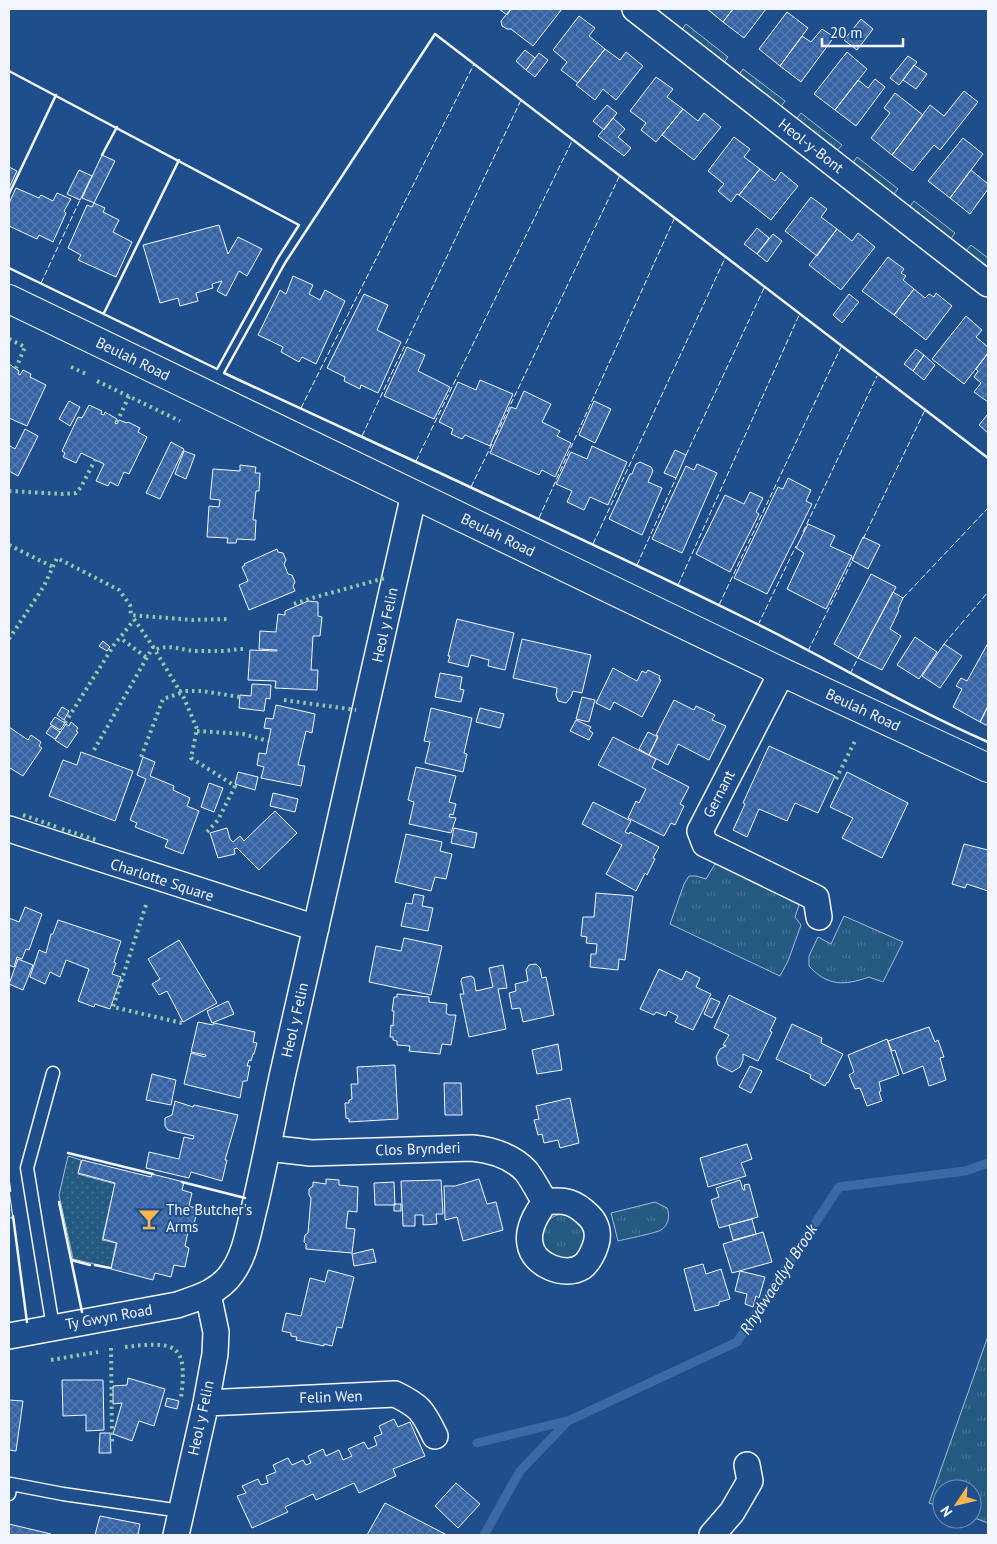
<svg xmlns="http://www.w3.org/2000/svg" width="997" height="1544" viewBox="0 0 997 1544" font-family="'PT Sans',sans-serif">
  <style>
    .grass { fill: url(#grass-tufts); stroke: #a8bbd7 }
    .garden { fill: url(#garden-dots); stroke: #a8bbd7 }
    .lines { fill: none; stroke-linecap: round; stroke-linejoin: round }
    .stream { stroke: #3b69a3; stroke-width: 9 }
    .building { fill: url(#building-cross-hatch); stroke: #f2f6ff }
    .lane-casing { stroke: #f2f6ff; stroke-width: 15 }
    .street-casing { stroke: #f2f6ff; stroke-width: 28 }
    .secondary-casing { stroke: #f2f6ff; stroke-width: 30 }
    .lane { stroke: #1f4e8c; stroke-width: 12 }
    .street { stroke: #1f4e8c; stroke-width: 25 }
    .secondary { stroke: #1f4e8c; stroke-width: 28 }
    .hedge { stroke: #97c8a6; stroke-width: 4; stroke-dasharray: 2.5 4; stroke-linecap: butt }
    .fence { stroke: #f2f6ff; stroke-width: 1; stroke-dasharray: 6 2.5; stroke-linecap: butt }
    .wall { stroke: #f2f6ff; stroke-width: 2.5 }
    .labels { text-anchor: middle; stroke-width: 4; stroke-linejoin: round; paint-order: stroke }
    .street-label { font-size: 15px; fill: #f2f6ff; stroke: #1f4e8c }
    .poi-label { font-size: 15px; fill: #f2f6ff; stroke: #1f4e8c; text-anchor: start }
    .water-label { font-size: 16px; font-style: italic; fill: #f2f6ff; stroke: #1f4e8c }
  </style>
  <defs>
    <pattern id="grass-tufts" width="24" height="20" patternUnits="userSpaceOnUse" patternTransform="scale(1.25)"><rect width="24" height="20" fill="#245a82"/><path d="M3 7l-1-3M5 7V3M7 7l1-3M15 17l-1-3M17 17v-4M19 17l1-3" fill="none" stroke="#447295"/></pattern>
    <pattern id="garden-dots" width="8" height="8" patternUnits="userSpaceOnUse" patternTransform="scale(1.25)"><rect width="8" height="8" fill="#245a82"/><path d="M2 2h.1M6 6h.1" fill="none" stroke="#447295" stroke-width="1.8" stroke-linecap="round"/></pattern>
    <pattern id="building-cross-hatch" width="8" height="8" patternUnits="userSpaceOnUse" patternTransform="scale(1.25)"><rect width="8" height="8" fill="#3563a3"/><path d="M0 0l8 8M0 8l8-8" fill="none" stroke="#537ab1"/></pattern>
  </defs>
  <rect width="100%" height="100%" fill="#1f4e8c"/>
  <path class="grass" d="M686,24L728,57L723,64L681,31Z
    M743,69L785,101L780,108L738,76Z
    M801,113L842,145L836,152L795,121Z
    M857,157L898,189L893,195L852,164Z
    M914,201L955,233L950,240L908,209Z
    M971,245L988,258V270L965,252Z
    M722,862L798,899L799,905L795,917L801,925L788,961L780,976L670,924L684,884L689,876H696L706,879L715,864Z
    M844,916L903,942L883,982L869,977C844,986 827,986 809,966V956L818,937L831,944Z
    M655,1202L667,1208C670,1215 669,1225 661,1230C656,1233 626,1239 618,1241L611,1213Z
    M542 1236a22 22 0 1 1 44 0a22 22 0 1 1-44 0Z
    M988,1336V1523L972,1517V1489H942V1507L929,1503Z"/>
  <path class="garden" d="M68,1156L81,1160L78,1174L115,1184L102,1240L116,1243L111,1268L73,1259L59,1195Z"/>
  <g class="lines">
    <path class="stream" d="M477,1443L567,1421
      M484,1535L520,1471L568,1421L737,1342L839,1187L965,1171L988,1163"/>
  </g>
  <path class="building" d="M499,9H511L507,15Z
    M511,9H562L533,46L511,29H507L502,26L501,21Z
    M707,9H733L723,22Z
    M733,9H766L744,38L723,22Z
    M787,12L808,28L780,66L759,49Z
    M579,16L595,28L589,36L605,49L578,83L561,70L567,62L553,50Z
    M861,19L873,29L857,50L844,40Z
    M822,29L834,37L801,82L780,66L802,36L811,42Z
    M605,49L620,60L626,52L643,66L616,100L603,89L595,100L576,85Z
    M525,50L535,58L526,70L516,61Z
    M847,52L867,69L835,110L814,94Z
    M539,53L548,60L535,77L526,70Z
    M908,56L917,62L899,85L890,78Z
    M914,65L927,74L916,89L903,80Z
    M656,77L673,89L667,97L683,109L656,142L641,130L646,123L630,111Z
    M875,79L885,87L856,126L835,110L858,80L868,88Z
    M964,91L978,102L940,150L934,145L913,171L892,155L930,105L944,116Z
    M895,93L923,115L892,155L871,138L890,113L884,108Z
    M607,105L617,113L604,130L593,121Z
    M683,109L698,121L704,113L721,127L694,160L662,135Z
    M613,118L625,129L618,137L631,148L624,156L598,136Z
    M734,137L750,149L744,157L760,169L739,195L737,194L731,202L718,191L724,184L708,171Z
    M963,138L983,154L950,198L928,181Z
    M102,155L115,161L94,203L82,198Z
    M9,167L17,171L9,188Z
    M760,169L775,181L781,172L798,186L771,220L739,195Z
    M79,170L92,176L80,200L67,194Z
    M971,170L988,184V189L970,214L950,198Z
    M16,188L39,198L41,195L53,201L57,193L71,199L64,211L66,213L53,242L39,235L37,239L9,226V203Z
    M811,197L827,209L821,217L837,229L817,256L785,231Z
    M94,203L105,208L103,212L119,220L113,232L132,242L116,277L78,260L81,255L68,248L87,205L92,207Z
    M219,225L228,254L238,237L262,249L247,276L239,271L226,296L217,291L222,281L212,284L213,288L196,293L198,301L180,306L178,298L160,303L143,245Z
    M757,228L769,238L757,254L744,244Z
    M837,229L852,241L858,233L875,247L841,290L809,265Z
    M773,234L782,241L767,262L757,254Z
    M888,257L904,269L901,273L906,276L903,280L914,289L894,315L862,291Z
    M293,276L313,285L309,294L320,300L325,290L345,301L316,364L302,357L299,362L281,352L283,347L258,335L280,290L286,294Z
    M914,289L925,298L929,294L934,297L936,293L952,306L926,340L894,315Z
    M364,294L388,305L377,330L401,342L378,393L361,385L360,389L344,381L345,377L327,368Z
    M849,294L859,302L842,323L833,315Z
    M966,316L982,330L976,337L988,347V353L964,384L932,359Z
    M407,347L425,355L418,371L450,387L434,419L384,396Z
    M916,349L924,355L913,371L904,364Z
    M988,353V402L974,392L981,383L974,377L978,371L976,369Z
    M924,355L935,365L924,380L913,371Z
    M9,364L19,371L18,374L20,375L23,370L31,374L30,377L46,385L27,426L9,418Z
    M480,380L513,394L490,446L465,435L462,439L451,434L453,429L439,422L458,382L476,390Z
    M524,391L551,404L542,422L560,431L557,436L571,443L555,477L542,470L539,475L490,453L511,407L516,409Z
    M69,401L80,407L70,426L59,419Z
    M594,401L611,409L595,443L579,435Z
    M89,405L102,411L101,414L104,415L105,412L117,419L115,423L117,424L119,420L127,423L128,422L140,428L138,432L147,437L129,474L124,472L118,486L110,482L108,486L96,481L104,464L81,453L76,463L63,457L65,453L62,451L78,417L82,418Z
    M988,414V433L979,425Z
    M25,429L38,436L18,476L9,471V448L10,446L15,449Z
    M171,442L184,449L160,499L146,493Z
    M592,446L627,462L608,505L590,497L584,510L567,502L572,491L556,484L571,452L587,459Z
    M675,450L686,455L676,478L664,473Z
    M184,451L195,455L186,479L175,474Z
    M640,462L651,467L653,471L648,482L662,488L642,535L609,519L630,474H632L636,464Z
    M697,464L717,473L682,553L652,539L686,466L694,470Z
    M240,465L256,467L255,473H260L259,491H256L253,520H256L255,540L237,539L236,543H227L228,538L207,537L209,506L219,507L220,500L210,499L213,469L240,471Z
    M788,478L811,490L806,501L812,504L767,594L734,578L778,487L783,489Z
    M750,492L763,498L756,512L759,514L730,572L696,554L725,495L744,504Z
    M808,524L835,536L830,546L852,556L826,609L787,589L804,553L796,548Z
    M863,537L880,545L868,569L852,560Z
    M277,549L278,552L283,553L286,560L284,564L288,574L292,575L295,582L293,586L295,591L249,610L239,585L248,581L242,567L245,565L244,564Z
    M871,574L896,587L858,658L834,644Z
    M893,592L903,598L898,609L899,610L890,629L901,636L882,670L858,658Z
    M308,601L318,602V616L322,617L320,636H313L311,670H318L317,690L275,688L276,681L248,680L250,650L277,651V650L259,649L260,631L276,632L278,614L285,615V611Z
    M457,619L514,633L505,670L488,666L489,660L471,655L468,667L448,662L450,656H448Z
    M915,637L937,652L919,679L897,665Z
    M522,639L591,655L582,693L573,691L571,697L566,703L558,701L556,695L557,688L513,678Z
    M103,641L110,647L107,651L99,646Z
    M988,643V706L980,722L953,707L962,689L956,686L961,678L967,681Z
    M944,644L962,656L940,688L922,676Z
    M613,668L637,681L642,671L646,673L648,670L660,676L659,679L661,680L642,717L614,702L610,710L596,703Z
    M440,673L462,677L460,689L464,690L461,702L435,697Z
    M252,684L271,685L270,699L266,698L264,711L239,708L240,695L251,696Z
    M582,697L595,700L589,722L576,719Z
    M674,700L694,710L696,706L715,715L712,720L726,726L709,760L678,744L668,765L649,755L658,736L656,735Z
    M276,705L315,714L312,733L306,731L298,765L305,766L301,786L261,778L264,767L257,765L259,753L266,754L271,729L264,728L266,718L273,719Z
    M988,706V726L980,722Z
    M62,707L69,711L64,720L57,715Z
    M431,708L472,718L464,753L467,754L463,772L425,763L430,742L424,741Z
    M480,708L504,714L500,728L476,722Z
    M55,717L65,723L60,730L50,724Z
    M576,720L591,727L589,730L593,733L589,740L570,731Z
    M71,722L78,728L76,731L78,732L67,748L55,740L66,724L69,726Z
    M51,726L60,732L55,739L46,733Z
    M9,727L28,740L31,735L41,742L39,746L42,748L23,776L10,768L9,770Z
    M648,732L658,737L649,755L639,749Z
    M613,737L656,759L652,768L689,787L680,804L684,806L675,825L671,823L664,836L628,818L636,801L639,803L646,789L598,765Z
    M769,746L835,776L818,813L795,803L787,821L759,809L747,837L733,830L745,804L743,803Z
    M81,752L133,771L115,821L49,796L63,760L77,765Z
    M143,757L155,762L150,776L174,786L173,790L190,798L187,806L199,811L183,854L165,847L168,840L135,827L137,823L130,820L146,779L137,775Z
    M416,767L456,776L449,802L456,804L453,815L450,814L449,817L456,818L451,833L409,824L414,802L408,800Z
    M238,772L258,777L255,790L235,784Z
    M847,772L908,803L882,858L842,838L853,818L830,807Z
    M209,783L223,788L214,812L201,807Z
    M273,793L298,799L295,812L270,806Z
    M593,802L631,821L625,832L629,834L630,832L659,847L653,858L655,859L647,875L645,873L636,891L606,874L622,845L582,824Z
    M275,811L297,833L259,870L237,848L234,849L235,854L218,858L210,833L227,828L230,839L233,842L240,836L244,841Z
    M454,828L477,833L474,848L451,843Z
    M406,834L442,842L440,851L452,854L446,879L435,877L431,891L395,882Z
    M964,844L988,850V891L967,884L965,888L952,884Z
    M596,893L633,896L625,960L619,959L618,970L590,967L591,954H596L597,944L586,943L587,937L581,936L583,917H594Z
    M414,894L424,896L422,906L433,908L428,931L401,926L406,903L412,904Z
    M25,907L42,914L29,950L26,949L22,959L17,957L14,967L9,965V918L19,922Z
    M58,920L121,941L114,962L116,963L112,974L121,977L110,1009L95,1004L94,1007L78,1001L89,969L66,960L60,977L50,972L45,984L30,977L39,950L46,953L51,934H53Z
    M404,938L442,946L431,995L369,982L376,946L401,951Z
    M179,940L217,1003L183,1022L167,991L159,995L152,984L160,979L148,959Z
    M18,959L33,965L23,990L9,984Z
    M536,964L540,968L542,978L546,977L554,1015L523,1022L520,1008L512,1009L509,993L516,991L515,984L528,981L526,970L529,965Z
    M503,965L507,988L498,989L506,1029L469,1037L460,994H464L461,981L462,978L471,976L474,978L476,991L493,987L489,968Z
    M659,969L682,980L686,971L700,978L696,987L711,994L693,1030L675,1022L678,1016L668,1011L666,1016L656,1012L654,1015L640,1009Z
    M397,994L429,997V1002L447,1004L446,1013L449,1015H456L451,1045L442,1044L440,1054L409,1051L410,1046L397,1045V1041L393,1040V1037H390L391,1025L393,1026L394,1011H392L394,997H397Z
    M729,995L776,1018L770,1031L772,1032L758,1061L743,1054V1060L740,1067L732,1072L718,1065L716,1057L720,1049L726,1046L723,1045L729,1035L714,1028Z
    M711,998L720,1002L712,1018L704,1014Z
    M228,1001L234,1014L212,1023L207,1011Z
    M198,1022L213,1025L214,1023L255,1032L253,1042L257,1043L254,1054H253L251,1061L249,1060L247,1066H250L247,1081H243L240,1098L184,1084L191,1053L205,1057L206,1055L191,1052Z
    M792,1024L822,1038L821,1043L843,1054L828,1083L827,1082L825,1086L810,1078L811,1075L776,1059Z
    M929,1027L935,1042L938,1040L944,1057L940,1058L946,1080L929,1086L923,1066L903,1074L895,1050L892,1051L888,1041Z
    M887,1039L899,1075L879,1082L881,1091L879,1092L882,1101L867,1106L860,1088L855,1089L849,1075L854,1072L848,1055Z
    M558,1044L562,1070L537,1074L532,1050Z
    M395,1065L398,1119L349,1122V1119L346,1118L345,1103H349V1100L352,1099L351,1084H358L357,1067Z
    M750,1066L762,1071L751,1093L739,1087Z
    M152,1074L176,1080L171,1105L146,1100Z
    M444,1083H461L462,1115H445Z
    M570,1098L579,1143L560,1148L558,1140L544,1143L542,1134L538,1135L534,1120L539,1119L536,1106Z
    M175,1101L193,1107L194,1105L238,1115L225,1160H227L222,1181L191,1172L189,1178L146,1168L149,1152L179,1159L184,1137L193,1139L194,1136L168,1130L165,1126V1118L172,1115Z
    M747,1144L752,1159L741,1163L746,1176L708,1187L700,1158Z
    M82,1160L151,1177L152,1174L184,1182L182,1190L192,1193L189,1206L198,1209L193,1227H189L185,1246L189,1248L185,1267L174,1265L171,1277L155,1273L153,1280L111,1269L117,1243L103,1239L115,1183L78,1173Z
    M326,1179L339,1180V1185L358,1187L357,1212L348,1211L346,1228L355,1229L352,1253L306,1249V1244L304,1242L305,1235L308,1233L311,1198L309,1195V1189L313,1186V1182L326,1184Z
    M479,1179L487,1204L496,1202L503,1230L463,1241L457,1217L445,1220L444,1186H455Z
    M441,1180L443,1214H436L437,1224L423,1225V1215H415V1226H403L401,1181Z
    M740,1180L743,1190H745L744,1185L749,1184L758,1217L719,1228L711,1200L719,1197L716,1188Z
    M394,1182L395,1205H375L374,1183Z
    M9,1190L13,1218H9Z
    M394,1204H401V1211H394Z
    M752,1219L756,1234L733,1240L729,1225Z
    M763,1232L772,1262L732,1273L723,1244Z
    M373,1249L376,1262L354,1266L352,1254Z
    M703,1264L706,1274L721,1269L730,1299L719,1302V1305L695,1311L684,1269Z
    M328,1270L354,1277L342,1328L337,1327L332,1346L324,1344V1346L296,1340L297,1337L291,1336V1333L282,1331L286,1313L301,1316L310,1278L325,1282Z
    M740,1271L765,1277L759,1298L756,1296L753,1307L745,1304L747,1294L735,1291Z
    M128,1378L165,1389L154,1426L139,1421L132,1441L113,1434L122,1403L113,1404V1386L127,1385Z
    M62,1380H103L104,1430L86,1431V1415L63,1416Z
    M167,1398L179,1401L177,1409L165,1406Z
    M9,1400L23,1401L16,1451L9,1450Z
    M394,1419L398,1427L410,1422L425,1456L393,1469L396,1476L359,1493L354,1483L316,1500L313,1494L285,1507L288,1512L252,1528L237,1496L246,1493L242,1486L258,1479L261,1485L268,1483L266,1476L276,1472L273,1465L288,1458L292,1465L303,1460L306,1465L311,1463L308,1456L323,1449L326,1456L339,1450L343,1460L352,1456L348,1449L364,1442L368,1449L377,1445L374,1437L382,1434L379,1426Z
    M100,1433H110L111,1453H99Z
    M456,1483L480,1504L458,1528L435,1506Z
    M385,1503L447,1535H367Z
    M100,1516L140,1524L138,1535H95Z
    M9,1524L51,1534L50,1535H9Z"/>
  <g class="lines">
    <g class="lane-casing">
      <path id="lane" d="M53,1073L27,1168L53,1327
        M9,1494L11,1484L63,1494L181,1511"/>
    </g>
    <g class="street-casing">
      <path id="street" d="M635,9L988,284
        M782,672L700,831L705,844L816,898L819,917
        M9,829L316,928
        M268,1148L311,1153L472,1148C492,1150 512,1156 526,1171C533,1180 539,1192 545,1202C565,1199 575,1202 589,1216C597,1224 599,1234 596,1244C594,1251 589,1262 582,1267C565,1278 533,1265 530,1244C527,1229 536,1214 545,1202
        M9,1336L177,1305C198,1298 219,1292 232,1273C246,1254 249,1227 255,1205C265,1162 273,1120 282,1077L414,494
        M206,1403L395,1394C420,1406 423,1411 435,1436
        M176,1535L206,1403L215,1354L216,1332L208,1294
        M712,1535L732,1512L750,1481L747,1465"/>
    </g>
    <g class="secondary-casing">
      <path id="secondary" d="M9,299L782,672L988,768"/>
    </g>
    <use href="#lane" class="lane"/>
    <use href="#street" class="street"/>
    <use href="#secondary" class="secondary"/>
    <path class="hedge" d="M9,339L25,347L16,368
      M71,367L86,374
      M97,381L180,421
      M117,422L129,396
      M9,491L62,494L76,493L81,487L95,460
      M9,545L53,567
      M294,604L312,598L385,578
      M134,619L154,648
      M9,639L44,586L57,558L119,590L130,605L131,615L192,620L230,619
      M123,640L147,658
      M179,691H202L240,697
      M284,700L356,710
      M65,723L114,645L134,620
      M197,731L243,734L268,741
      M94,750L153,647
      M141,757L163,699L181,693
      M836,779L856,739
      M23,815L57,827
      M62,829L96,840
      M207,832L218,820L235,786L191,758L197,729L184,698L155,650C170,643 182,651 197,651C205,651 213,651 221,651C229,651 236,649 244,649
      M146,905L113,1007L182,1023
      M125,1347C176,1341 188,1343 181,1398
      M111,1348L112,1442
      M51,1360L98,1352"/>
    <path class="fence" d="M41,283L80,200
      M301,408L474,64
      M496,435L620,175
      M362,436L521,100
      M686,455L765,286
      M416,461L573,139
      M471,487L492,444
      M539,518L675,217
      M803,532L877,376
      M863,539L925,410
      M593,544L726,256
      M637,565L676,478
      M678,585L800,313
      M903,598L988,508
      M719,605L842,345
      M758,625L796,546
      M944,644L988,592
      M808,651L854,557
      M850,674L858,658"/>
    <path class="wall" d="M9,71L299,225L278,258L217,369L9,268
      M102,155L117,127
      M9,194L56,95
      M104,313L179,160
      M988,458L435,34L285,263L224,373C398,454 573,533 745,618C827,658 905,706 988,742
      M68,1153L153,1174
      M182,1182L245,1198
      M9,1183L10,1191
      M59,1202L82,1312
      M13,1216L27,1322
      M71,1260L90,1265
      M95,1265L110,1268"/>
  </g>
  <defs>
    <g id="bar-bare" transform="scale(1.725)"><path d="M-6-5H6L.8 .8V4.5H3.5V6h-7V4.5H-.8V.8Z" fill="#ffb74d" stroke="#1f4e8c" stroke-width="2.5" paint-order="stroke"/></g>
  </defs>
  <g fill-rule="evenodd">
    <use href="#bar-bare" x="149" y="1219"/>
  </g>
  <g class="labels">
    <g class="street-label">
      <text transform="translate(811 146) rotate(38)" y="5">Heol-y-Bont</text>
      <text transform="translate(133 359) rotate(26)" y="5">Beulah Road</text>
      <text transform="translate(498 535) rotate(26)" y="5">Beulah Road</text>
      <text transform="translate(385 625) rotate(-78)" y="5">Heol y Felin</text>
      <text transform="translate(863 710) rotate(25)" y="5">Beulah Road</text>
      <text transform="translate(719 794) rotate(-63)" y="5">Gernant</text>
      <text transform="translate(162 880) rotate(18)" y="5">Charlotte Square</text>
      <text transform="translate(295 1020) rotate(-77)" y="5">Heol y Felin</text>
      <text transform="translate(418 1149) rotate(-2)" y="5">Clos Brynderi</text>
      <text transform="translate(109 1317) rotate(-10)" y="5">Ty Gwyn Road</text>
      <text transform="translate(331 1397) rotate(-2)" y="5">Felin Wen</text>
      <text transform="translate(201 1418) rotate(-78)" y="5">Heol y Felin</text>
    </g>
    <g class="poi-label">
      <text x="166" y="1215">The Butcher's<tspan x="166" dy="17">Arms</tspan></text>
    </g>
    <g class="water-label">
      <text transform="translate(778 1279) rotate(-57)" y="6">Rhydwaedlyd Brook</text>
    </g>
  </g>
  <rect width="997" height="1544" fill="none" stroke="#f2f6ff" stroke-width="20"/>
  <g transform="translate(957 1504) rotate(235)"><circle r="24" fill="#1f4e8c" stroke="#7391ba"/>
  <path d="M0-4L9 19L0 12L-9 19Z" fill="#ffb74d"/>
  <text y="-8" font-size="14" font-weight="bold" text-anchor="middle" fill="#f2f6ff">N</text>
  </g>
  <path d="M822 38v8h81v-8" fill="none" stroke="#f2f6ff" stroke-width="2.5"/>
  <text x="830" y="38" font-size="15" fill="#f2f6ff" stroke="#1f4e8c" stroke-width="4" paint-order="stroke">20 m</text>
</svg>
